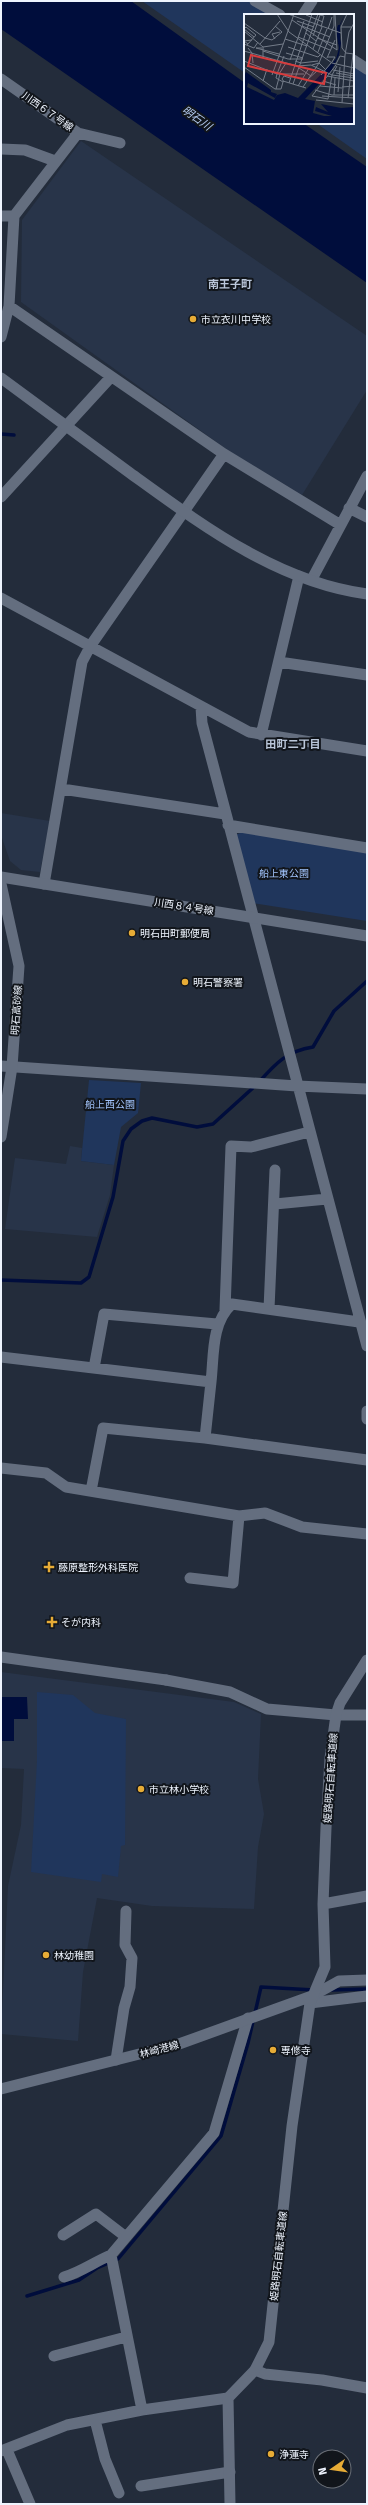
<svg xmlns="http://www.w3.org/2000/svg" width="368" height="2505" viewBox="0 0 368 2505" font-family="'Fira Sans','Noto Sans JP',sans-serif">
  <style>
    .built { fill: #283449 }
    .green { fill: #20365c }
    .water { fill: #000d3c }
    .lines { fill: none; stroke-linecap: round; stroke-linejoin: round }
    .stream { stroke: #000d3c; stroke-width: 3.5 }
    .minor { stroke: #646e7f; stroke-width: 11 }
    .tertiary { stroke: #646e7f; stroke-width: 11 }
    .secondary { stroke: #646e7f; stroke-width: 11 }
    .poi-dot { fill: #e7ac36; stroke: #11151b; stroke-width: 1.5 }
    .labels { text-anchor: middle; stroke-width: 4; stroke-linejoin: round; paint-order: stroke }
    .street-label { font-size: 10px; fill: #eef4fe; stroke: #11151b }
    .poi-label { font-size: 10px; fill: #eef4fe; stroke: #11151b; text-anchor: start }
    .park-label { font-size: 10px; fill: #a2c4fc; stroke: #11151b }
    .water-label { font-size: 11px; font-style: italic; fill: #b3caf0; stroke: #11151b }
    .neighbourhood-label { font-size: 11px; font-weight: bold; fill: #bbc7da; stroke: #11151b }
    .inset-river { fill: none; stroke: #000d3c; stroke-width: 2 }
    .inset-road { fill: none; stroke: #747c89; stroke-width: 1 }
    .view { fill: #d83c3d; fill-opacity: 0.15; stroke: #d83c3d; stroke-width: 2 }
    .inset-edge { fill: none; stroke: #eef4fe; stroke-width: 2 }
  </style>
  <rect width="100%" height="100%" fill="#232c3b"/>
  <path class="built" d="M81,141L367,336V390L302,495L229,451L21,302L22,220Z
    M1,813L50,821L40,872L21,870L10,861L1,835Z
    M70,1146L82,1148L81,1161L114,1165L110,1195L97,1237L5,1229L15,1158L66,1164Z
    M1,1672L234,1702L261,1714L258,1779L264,1814L258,1847L254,1909L152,1906L97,1898L83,1972L78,2041L1,2034L8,1886L21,1825L24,1769L1,1768Z"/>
  <path class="green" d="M142,1H248L270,15H245V73Z
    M353,65L367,74V159L316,123H353Z
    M243,832L367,852V921L253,903L235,835Z
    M89,1080L141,1083L138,1113L121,1127L114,1165L81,1161Z
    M37,1692L73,1695L95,1713L126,1719L125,1845L121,1846L118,1877L102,1874L101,1882L31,1872L37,1761Z"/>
  <path class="water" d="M1,1H131L245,83V123H303L367,167V283L1,29Z
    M1,1697H27L28,1719H14V1741H1Z"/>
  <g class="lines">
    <path class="stream" d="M1,434L14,435
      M259,1082C276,1063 287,1051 313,1047L334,1011L367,981
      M1,1280L81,1283L89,1277L113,1197L123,1141L131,1129L142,1121L152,1118L197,1127L213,1124L255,1086
      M331,1990L367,1989
      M27,2296L79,2280L97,2268L118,2259L221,2136L248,2043L261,1987L314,1990"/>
    <path class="minor" d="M255,1L280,15
      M303,15L312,1
      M353,60L367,69
      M1,79L78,133L120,143
      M1,149L25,150L55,161
      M1,216H14
      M9,306L224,454L339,524
      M1,337L9,306L14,216L78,133
      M1,497L111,377
      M349,508L367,517
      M312,579L367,476
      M1,598L249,732L367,751
      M279,662L367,675
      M201,707L202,723L367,1346
      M261,735L299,576
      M62,789L225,814
      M228,825L367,848
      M44,884L82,662L91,645L224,454
      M1,1066L297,1086L367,1089
      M275,1204L327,1199
      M269,1309L275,1170
      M225,1310L231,1146L251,1147L309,1132
      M1,1357L211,1382L205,1438L367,1460
      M94,1368L104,1314L217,1324
      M211,1382C214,1356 211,1323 232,1304L359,1322
      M367,1411V1419
      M1,1468L46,1473L66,1487L239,1516L265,1513L302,1527L367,1534
      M91,1491L103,1428L205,1438
      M190,1578L233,1583L239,1516
      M166,1680L230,1692L267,1709L336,1715H367
      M310,2003L367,1996
      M116,2060L124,2008L130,1987L132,1958L125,1945L126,1911
      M63,2235L96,2214L126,2237
      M111,2255L142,2410
      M64,2277C81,2272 94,2262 111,2255L214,2133L248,2018
      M54,2356L126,2337
      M255,2370L265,2374L322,2380L367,2388
      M95,2420L105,2459L119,2493
      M7,2450L30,2504
      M1,2451L67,2425L142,2410L228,2398
      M141,2486L230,2472"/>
    <path class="tertiary" d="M1,378C44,410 87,441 130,473C202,525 277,582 367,594
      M1,877L367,936
      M1,1657L166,1680
      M312,1996L339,1981L367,1980"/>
    <path class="secondary" d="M1,884L19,966L12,1067L1,1137
      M323,1904L367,1896
      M1,2089L179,2044L312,1996
      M230,2504L228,2398L255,2370L269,2342L292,2126L310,2003L325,1967L323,1904L326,1828L330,1758L336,1715L340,1703L367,1660"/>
  </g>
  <g class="poi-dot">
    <circle cx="193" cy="319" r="4"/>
    <circle cx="132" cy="933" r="4"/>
    <circle cx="185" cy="982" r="4"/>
    <path d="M47 1561h4v4h4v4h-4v4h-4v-4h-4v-4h4z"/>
    <path d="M50 1616h4v4h4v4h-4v4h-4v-4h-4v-4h4z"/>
    <circle cx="141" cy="1789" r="4"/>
    <circle cx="46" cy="1955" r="4"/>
    <circle cx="273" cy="2050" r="4"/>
    <circle cx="271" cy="2454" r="4"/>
  </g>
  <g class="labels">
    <g class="street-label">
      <text transform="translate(48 111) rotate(35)" y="4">川西６７号線</text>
      <text transform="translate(184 906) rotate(9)" y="4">川西８４号線</text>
      <text transform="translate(16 1010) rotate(-86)" y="4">明石高砂線</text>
      <text transform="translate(330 1778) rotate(-86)" y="4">姫路明石自転車道線</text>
      <text transform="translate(159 2049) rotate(-15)" y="4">林崎港線</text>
      <text transform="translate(278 2256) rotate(-84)" y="4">姫路明石自転車道線</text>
    </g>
    <g class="poi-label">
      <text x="201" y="323">市立衣川中学校</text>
      <text x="140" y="937">明石田町郵便局</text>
      <text x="193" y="986">明石警察署</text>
      <text x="58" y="1571">藤原整形外科医院</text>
      <text x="61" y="1626">そが内科</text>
      <text x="149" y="1793">市立林小学校</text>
      <text x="54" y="1959">林幼稚園</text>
      <text x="281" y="2054">専修寺</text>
      <text x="279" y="2458">浄蓮寺</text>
    </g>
    <g class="park-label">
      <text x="284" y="877">船上東公園</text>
      <text x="110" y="1108">船上西公園</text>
    </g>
    <g class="water-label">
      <text transform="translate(197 118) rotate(35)" y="4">明石川</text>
    </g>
    <g class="neighbourhood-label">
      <text x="230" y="288">南王子町</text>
      <text x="293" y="748">田町二丁目</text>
    </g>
  </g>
  <g transform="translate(244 14)">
    <rect width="110" height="110" fill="#232c3b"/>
    <path d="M101,0L94,16L97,29L95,41L87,57L61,85L71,87L69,99L80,102H88L71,97L72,93L84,98L77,90L97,94L110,93V110H0V62L2,58L27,76V78L33,80L31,84L4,69L3,73L30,86L33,81L41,79L54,84L92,45L95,34L93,22V11L94,14Z" fill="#000d3c"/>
    <path class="inset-river" d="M95,11V30"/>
    <path class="inset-road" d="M33,0L45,18L88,49L110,54M44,0L97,19M62,1L79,8M76,1L80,2L77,13M48,6L93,36L91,0M53,7L70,13M0,9L21,24M58,12L86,23M97,13L103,0M108,13H97L98,34L102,39L110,40M0,15L2,13L12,21L3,31M0,15L10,23M84,15L88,3M0,17L19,33V43M44,17L50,0M62,19L72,27M69,22L76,1M54,23L86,36M21,24L28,26L38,18L31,12M73,24L93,31M31,25L28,20L36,18M41,25L63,32M0,30L10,34L14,28M4,30L0,27L8,26M16,30L36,7M19,33L39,30M44,33L74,43L76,41M4,34L8,39L9,49M18,34H12L35,40M69,35L78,13M0,37L53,52L67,51L88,61L110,64M19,37L44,45H59M74,38L83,15M42,39L59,44M84,43H91L88,48M83,44L91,26M46,46L60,7M0,47L33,60L32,64L39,68L37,75M51,47L57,49L74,47M92,50L96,42L101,43M68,51L75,49L82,56M92,51L68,82L84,85L88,61L93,52M0,53L31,75H37M55,54L67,62M89,56L110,60M92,59L110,62M33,60H60M33,60L40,42M35,60L42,49M28,61L44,17M77,61L87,49M83,62L110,67M64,65L73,57M19,67L23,55M39,67L62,74M79,67L92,71M40,68L38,65L40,62L46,64M45,69L68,0M49,70L74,0M54,72L65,54M76,72L98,74M59,73L75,49L90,12V0M98,73L110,72V81M32,75L36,60M71,76L88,81H110M94,78L96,53M90,81L91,64M78,82L110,84M104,84L109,40M72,86L110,90M98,89L101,41L105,18L110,9"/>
    <path class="view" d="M7,41L82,59L80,70L4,52Z"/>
    <rect width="110" height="110" class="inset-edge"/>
  </g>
  <rect width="368" height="2505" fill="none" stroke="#eef4fe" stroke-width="4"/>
  <g transform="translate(332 2469) rotate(257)"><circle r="19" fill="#11151b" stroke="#696e76"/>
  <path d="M0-3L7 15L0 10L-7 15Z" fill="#e7ac36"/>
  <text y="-6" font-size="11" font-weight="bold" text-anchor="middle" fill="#eef4fe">N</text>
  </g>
</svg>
